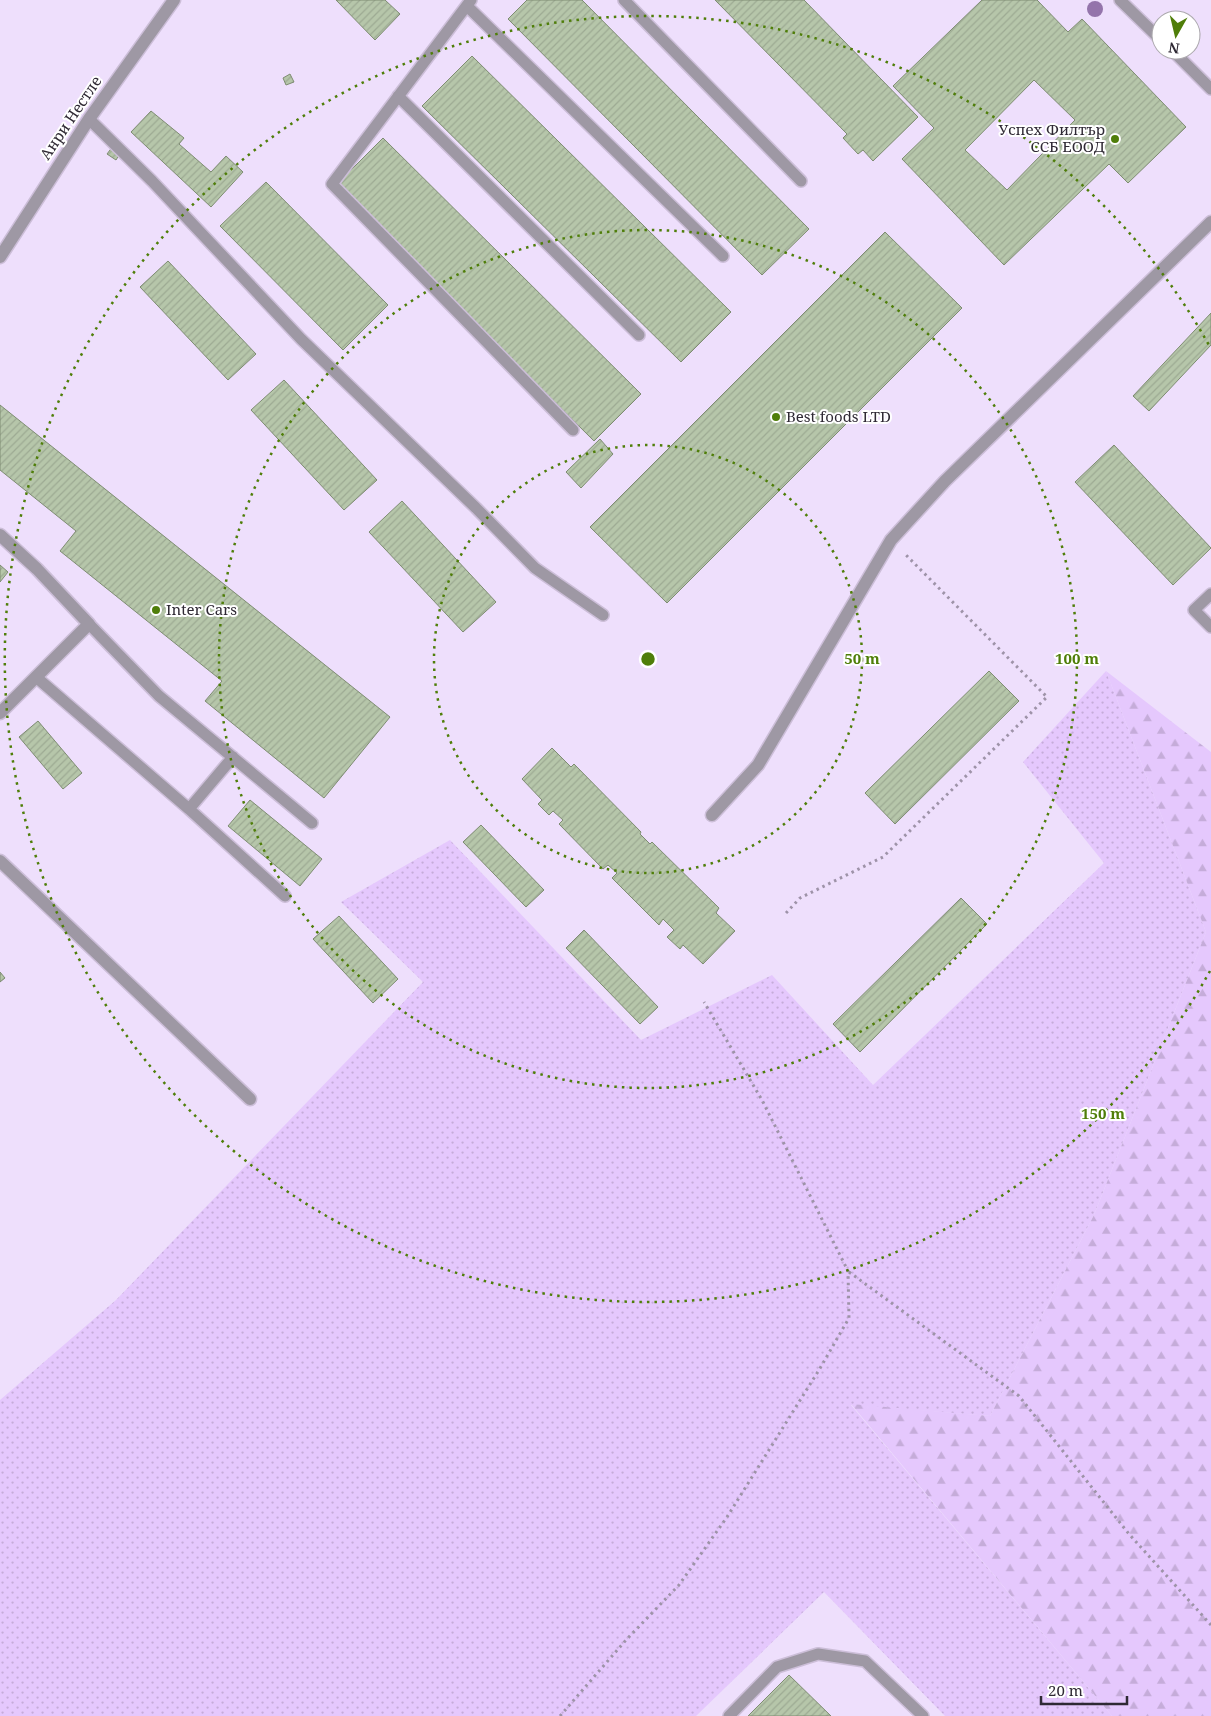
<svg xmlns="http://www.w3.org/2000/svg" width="1211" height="1716" viewBox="0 0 1211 1716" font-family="'Noto Serif',serif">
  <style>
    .grass { fill: url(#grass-dots) }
    .forest { fill: url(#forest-firs) }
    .building { fill: url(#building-hatch); stroke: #7e8c72; fill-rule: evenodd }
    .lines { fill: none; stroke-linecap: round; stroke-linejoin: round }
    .service-casing { stroke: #ccbed8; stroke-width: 14 }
    .minor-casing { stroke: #ccbed8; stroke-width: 15 }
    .path { stroke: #9e93a8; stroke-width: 3; stroke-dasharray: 2.5 4; stroke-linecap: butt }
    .service { stroke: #9e98a4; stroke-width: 11 }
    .minor { stroke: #9e98a4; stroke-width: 12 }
    .tree { fill: #9474ab }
    .ring { fill: none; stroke: #4f7e09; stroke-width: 2.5; stroke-dasharray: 2.5 5 }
    .poi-dot { fill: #4f7e09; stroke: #fff; stroke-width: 2 }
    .labels { text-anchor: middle; stroke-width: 4; stroke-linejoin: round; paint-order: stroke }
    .street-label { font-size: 15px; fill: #2f2934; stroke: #fff }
    .poi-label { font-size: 15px; fill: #2f2934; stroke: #fff; text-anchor: start }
    .centre { fill: #4f7e09; stroke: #fff; stroke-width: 2.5 }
    .ring-label { font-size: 15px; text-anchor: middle; font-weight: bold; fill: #4f7e09; stroke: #fff; stroke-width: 4; stroke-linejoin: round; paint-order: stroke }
  </style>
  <defs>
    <pattern id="grass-dots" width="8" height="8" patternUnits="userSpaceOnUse" patternTransform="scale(1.25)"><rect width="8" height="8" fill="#e5c8fd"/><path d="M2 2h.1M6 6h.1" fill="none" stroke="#c5acd9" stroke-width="1.8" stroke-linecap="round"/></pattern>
    <pattern id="forest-firs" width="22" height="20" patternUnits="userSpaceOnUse" patternTransform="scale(1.25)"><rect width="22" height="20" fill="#e5c8fd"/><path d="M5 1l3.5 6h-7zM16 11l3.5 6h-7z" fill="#c5acd9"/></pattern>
    <pattern id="building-hatch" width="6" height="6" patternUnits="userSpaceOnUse" patternTransform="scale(1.25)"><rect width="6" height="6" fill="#b6c6aa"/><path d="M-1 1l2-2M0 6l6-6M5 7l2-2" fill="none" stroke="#9daa93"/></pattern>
  </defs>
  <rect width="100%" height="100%" fill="#eedffc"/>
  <path class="grass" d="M1106,671L1206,932L1094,1215L990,1416L851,1405L1112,1716H945L824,1592L696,1716H0V1400L116,1300L423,982L341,902L450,840L641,1040L772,975L873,1085L1104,863L1023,762Z"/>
  <path class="forest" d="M1106,671L1211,752V1716H1112L851,1404L990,1416L1094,1215L1206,932Z"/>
  <path class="building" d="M336,0H385L400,14L375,40Z
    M527,0H582L809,229L762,275L508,19Z
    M715,0H804L918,117L873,161L863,150L858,154L843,138L847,134Z
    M982,0H1037L1068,32L1082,19L1186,127L1128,183L1109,164L1004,265L902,159L934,128L893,86ZM1034,80L1075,120L1007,190L965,150Z
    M472,56L731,312L681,362L422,106Z
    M290,74L294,82L286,85L283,78Z
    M151,111L184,138L179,144L211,172L226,156L243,172L211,207L131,132Z
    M383,138L641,394L594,441L336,185Z
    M113,146L121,152L116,160L107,154Z
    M266,182L388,305L343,350L220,226Z
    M885,232L962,308L667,603L590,527Z
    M168,261L256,354L228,380L140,287Z
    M1211,313V345L1149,411L1133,396Z
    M284,380L377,480L344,510L251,410Z
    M0,405L390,717L324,798L205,701L222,681L60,551L76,531L0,470Z
    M600,439L613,454L581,488L566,472Z
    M1114,445L1211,548L1173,585L1075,482Z
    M402,501L496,602L463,632L369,532Z
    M0,565L8,572L0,582Z
    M989,671L1019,701L895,824L865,793Z
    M38,721L82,773L63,789L19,737Z
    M552,748L571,767L574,764L641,832L640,834L650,844L652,842L719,908L716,913L735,931L703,964L683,945L680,949L667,937L674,930L663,919L659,925L612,878L617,873L608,865L603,869L559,824L563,820L553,811L549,815L538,804L542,800L522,779Z
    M250,800L322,859L300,886L228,826Z
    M481,825L544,890L526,907L463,842Z
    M961,898L987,924L860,1052L833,1024Z
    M339,916L398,979L373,1003L313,939Z
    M584,930L658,1007L640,1024L566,948Z
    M0,972L5,978L0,982Z
    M789,1675L831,1716H748Z"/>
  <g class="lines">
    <g class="service-casing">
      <path id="service" d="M471,0L332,184L573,430
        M624,0L801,181
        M1120,0L1161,40
        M467,6L723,256
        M1172,50L1211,89
        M398,96L639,335
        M89,119L152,181L301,339L476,508L535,568L603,615
        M1211,594L1194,610L1211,627
        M89,624L159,696L312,823
        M36,677L189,809L233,757
        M189,809L285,896
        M729,1716L777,1667L818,1654L865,1661L923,1716"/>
    </g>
    <g class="minor-casing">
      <path id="minor" d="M0,257L89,119L174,0
        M0,535L37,569L89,624L0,713
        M712,815L758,765L891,540L945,481L1211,222
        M0,861L250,1099"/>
    </g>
    <path class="path" d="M786,913L800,898L883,857L1047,697L906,555
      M849,1272L1019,1396L1129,1534L1211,1625
      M560,1716L626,1640L679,1585L727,1517L819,1370L849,1318L848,1271L762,1100L704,1002"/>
    <use href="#service" class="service"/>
    <use href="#minor" class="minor"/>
  </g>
  <circle class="tree" cx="1095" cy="9" r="8"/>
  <g class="ring">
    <circle cx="648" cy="659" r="214"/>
    <circle cx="648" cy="659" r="429"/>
    <path d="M1210 971A643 643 0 1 1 1210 347"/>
  </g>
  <g class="poi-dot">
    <circle cx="1115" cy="139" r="5"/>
    <circle cx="776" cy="417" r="5"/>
    <circle cx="156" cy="610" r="5"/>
  </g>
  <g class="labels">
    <g class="street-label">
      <text transform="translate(71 118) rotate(-56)" y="5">Анри Нестле</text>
    </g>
    <g class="poi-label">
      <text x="1105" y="135" text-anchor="end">Успех Филтър<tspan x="1105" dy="17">ССБ ЕООД</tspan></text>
      <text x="786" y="422">Best foods LTD</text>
      <text x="166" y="615">Inter Cars</text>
    </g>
  </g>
  <circle cx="648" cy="659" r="8" class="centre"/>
  <g class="ring-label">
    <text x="862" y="664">50 m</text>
    <text x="1077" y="664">100 m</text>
    <text x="1103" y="1119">150 m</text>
  </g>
  <g transform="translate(1176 35) rotate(188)"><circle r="24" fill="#ffffff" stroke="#aca9ae"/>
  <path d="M0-4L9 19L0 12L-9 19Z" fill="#4f7e09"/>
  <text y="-8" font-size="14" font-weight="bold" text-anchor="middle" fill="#2f2934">N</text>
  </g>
  <path d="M1041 1696v8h86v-8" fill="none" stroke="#2f2934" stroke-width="2.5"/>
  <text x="1048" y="1696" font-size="15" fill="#2f2934" stroke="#ffffff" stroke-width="4" paint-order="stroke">20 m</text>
</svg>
